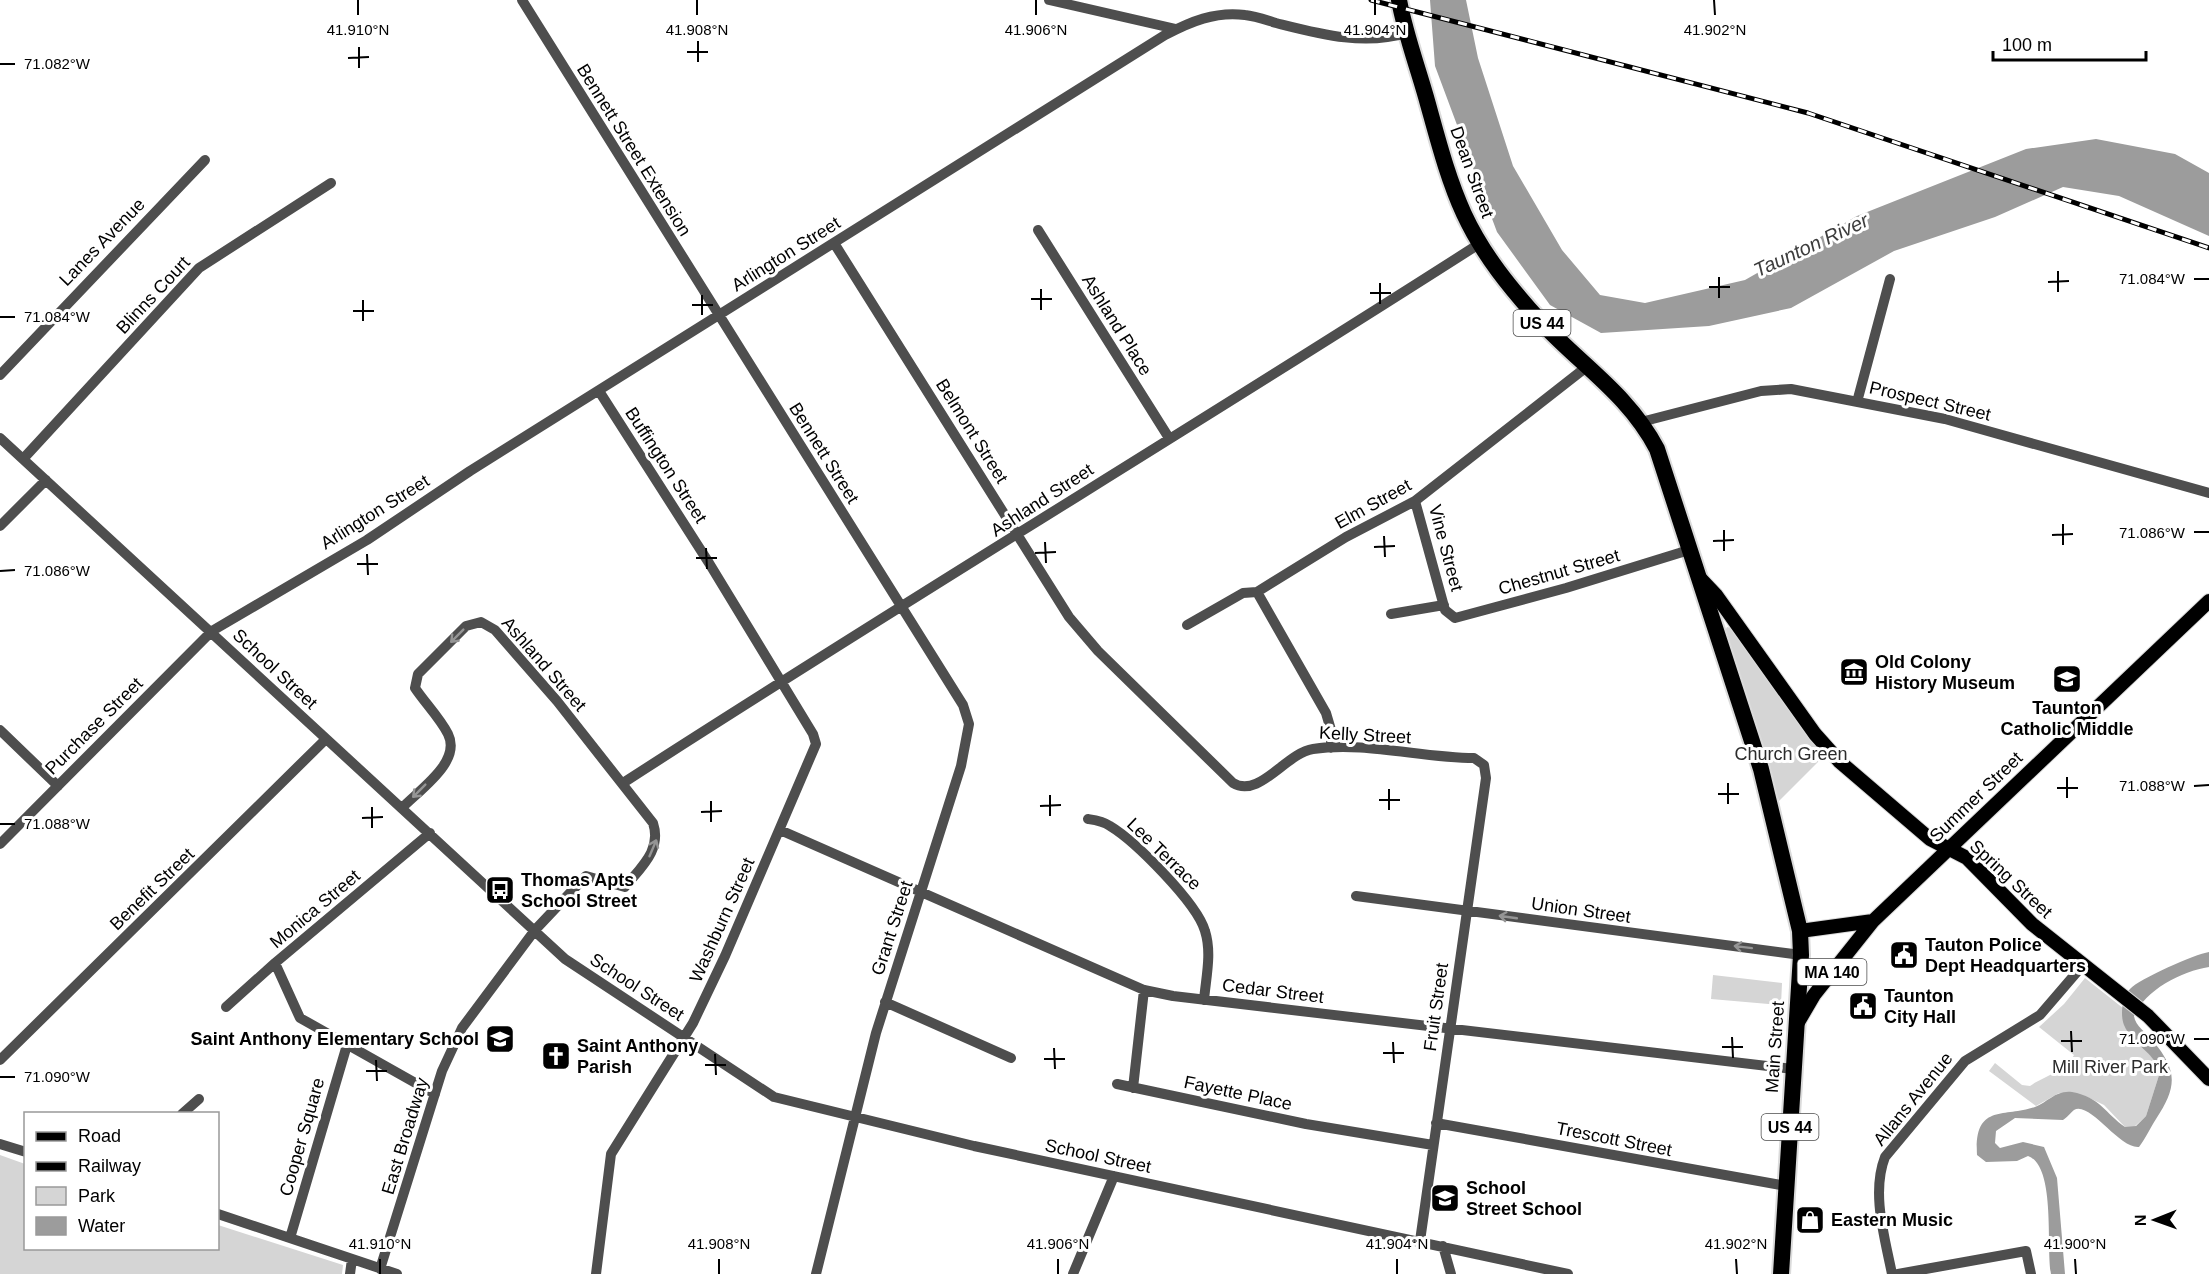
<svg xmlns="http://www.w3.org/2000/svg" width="2209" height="1274" viewBox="0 0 2209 1274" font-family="Helvetica,sans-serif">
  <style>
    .green { fill: #d5d5d5 }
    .water { fill: #9c9c9c }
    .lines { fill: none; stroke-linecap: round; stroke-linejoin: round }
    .major-casing { stroke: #dbdbdb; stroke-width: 16 }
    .highway-casing { stroke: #dbdbdb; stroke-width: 20 }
    .minor { stroke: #4e4e4e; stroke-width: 10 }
    .major { stroke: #000; stroke-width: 14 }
    .highway { stroke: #000; stroke-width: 16 }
    .rail-casing { stroke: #000; stroke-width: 5 }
    .rail { stroke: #fff; stroke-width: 3; stroke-dasharray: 9; stroke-linecap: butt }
    .oneway { stroke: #959595 }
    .ticks { fill: none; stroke: #000; stroke-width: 2 }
    .labels { text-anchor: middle; stroke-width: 6; stroke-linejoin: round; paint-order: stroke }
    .shield { fill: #fff; stroke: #4c4c4c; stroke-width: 1.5 }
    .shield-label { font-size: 16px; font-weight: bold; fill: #000 }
    .street-label { font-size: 18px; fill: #000; stroke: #fff }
    .poi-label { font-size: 18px; font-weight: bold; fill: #000; stroke: #fff; text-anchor: start }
    .park-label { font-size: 18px; fill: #2c2c2c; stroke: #fff }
    .water-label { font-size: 20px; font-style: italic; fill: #3d3d3d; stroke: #fff }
    .ticks-label { font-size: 15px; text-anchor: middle; fill: #000; stroke: #fff; stroke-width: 6; stroke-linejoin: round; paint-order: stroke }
  </style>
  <rect width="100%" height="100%" fill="#fff"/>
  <path class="green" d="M1727,627L1731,628L1824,756L1779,801L1724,633Z
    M1713,975L1782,983L1781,1005L1711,999Z
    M2085,978L2123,1008C2123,1035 2152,1048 2160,1072L2146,1116L2133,1128L2125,1127L2104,1105L2087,1097L2059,1093L2036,1106L1989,1071L1995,1063L2022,1085L2030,1086C2046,1075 2064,1072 2074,1055L2039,1027L2064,1004Z
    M0,1155L25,1164L26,1248H218V1225L343,1265L342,1274H0Z"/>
  <path class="water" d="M1430,0H1466L1478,58L1513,166L1562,250L1600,295L1645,303L1745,280L1857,216L2026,149L2096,139L2175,154L2209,173V236L2119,196L2063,187L1995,217L1894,251L1791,308L1709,326L1601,333L1550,305L1497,232L1435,66Z
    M2209,952V967C2182,971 2145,990 2134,1016C2135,1026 2147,1033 2153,1041C2178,1071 2177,1087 2156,1119C2150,1128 2146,1138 2139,1147C2119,1149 2090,1101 2074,1110C2070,1113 2068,1117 2063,1120L2015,1118L1996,1131L1995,1143L2000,1148L2023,1142L2044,1147L2057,1178L2065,1274H2051C2046,1246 2056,1166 2028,1156L2017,1161L1986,1162L1977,1155C1974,1103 2004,1118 2035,1107C2048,1102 2056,1090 2072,1092C2100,1097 2106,1114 2125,1127L2136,1126L2146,1116L2160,1072C2154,1052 2132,1044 2124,1025C2120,1015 2122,997 2130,989C2139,979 2195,954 2209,952Z"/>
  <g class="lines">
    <g class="major-casing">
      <path id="major" d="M1698,576L1716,595L1815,734L1840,762L1930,839L1967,858L2032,924L2148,1016L2209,1079
        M1800,931L1873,921
        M1797,1024L1814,995L1873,921L2209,601"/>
    </g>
    <g class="highway-casing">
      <path id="highway" d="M1399,0C1405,33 1417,65 1426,97C1437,136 1447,177 1464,214C1483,255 1511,289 1541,322C1581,365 1629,395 1657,449L1761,769L1800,931L1801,955L1781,1274"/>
    </g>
    <path class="minor" d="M522,0L963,705L969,724L961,766L876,1033L816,1274
      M1049,0L1176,29
      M1038,230L1169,438
      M834,243L1069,617L1098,651L1233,783C1259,799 1286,753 1313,749C1364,741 1422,758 1474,758L1484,765L1486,778L1420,1241
      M0,375L205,160
      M1857,402L1890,279
      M1641,422L1761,391L1791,389L1945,419L2209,493
      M0,438L565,959L774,1097L974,1146L1568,1274
      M23,459L199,268L331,183
      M1415,501L1445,610L1455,618L1566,588L1689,550
      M0,526L46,480
      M1257,592L1326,713L1331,730V748
      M1391,614L1444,605
      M1187,625L1243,593L1257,592L1346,537L1415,501L1589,365
      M0,730L58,786
      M623,783C906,600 1195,426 1479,244
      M1088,819C1095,820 1103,821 1110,826C1135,841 1197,903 1205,931C1212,953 1206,977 1204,1000
      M780,830L1144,990L1173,996L1793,1069
      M430,833L275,963L300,1018L435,1094
      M0,844L212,631L367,540L470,471L1165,35C1190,22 1215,11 1245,15C1255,16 1266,20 1276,23C1320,34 1363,46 1407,33
      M1356,896L1801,955
      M885,1002L1011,1058
      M226,1007L275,963
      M0,1060L326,739
      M1117,1084L1306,1124L1433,1145
      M1133,1088L1144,990
      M182,1114L199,1099
      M1436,1123L1786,1186
      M0,1144L26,1152
      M218,1214L397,1274
      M290,1238L347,1045
      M1443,1246L1451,1274
      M380,1269L442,1071L462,1028L535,930L586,876L625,887C641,867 662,850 653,823L557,701L495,630L481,622L466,626L418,674L415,688C425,703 440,718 448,734C462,762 419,790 402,808
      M350,1274L352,1259
      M596,1274L611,1154L693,1023L725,956L816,744L813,734L709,563L599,391
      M1073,1274L1114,1176
      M1892,1274C1885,1238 1871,1193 1885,1157L1965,1061L2040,1015L2083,965
      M1898,1274L2026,1251L2031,1274"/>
    <use href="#major" class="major"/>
    <use href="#highway" class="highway"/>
    <g class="rail-casing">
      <path id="rail" d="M1371,0L1808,113L2209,248"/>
    </g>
    <use href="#rail" class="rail"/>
  </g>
  <defs><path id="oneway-shaft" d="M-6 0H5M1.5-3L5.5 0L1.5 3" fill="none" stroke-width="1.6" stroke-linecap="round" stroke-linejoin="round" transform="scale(1.5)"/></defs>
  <g class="oneway">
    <use href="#oneway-shaft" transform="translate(457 636) rotate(135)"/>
    <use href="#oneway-shaft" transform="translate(419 791) rotate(135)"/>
    <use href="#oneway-shaft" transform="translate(653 848) rotate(-67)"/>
    <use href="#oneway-shaft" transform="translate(1508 917) rotate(-172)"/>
    <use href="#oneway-shaft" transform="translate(1743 947) rotate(-173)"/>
  </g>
  <path class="ticks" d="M358,0V15M697,0V15M1036,0V15M1375,0V15M1714,0L1715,15M698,41V62M359,47V68M687,52H708M348,58L369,57M0,64H15M2058,271V292M1719,277V298M2194,279H2209M2048,282L2069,281M1380,283V304M1709,287H1730M1041,289V310M1370,293H1391M702,295V315M1031,299H1052M363,300V321M692,305H713M353,311H374M0,317H15M2063,524V545M1724,530V551M2194,532H2209M2052,535L2073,534M1384,536L1385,557M1713,541L1734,540M1045,542L1046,563M1374,547L1395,546M706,548L707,569M1035,553L1056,552M367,554L368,575M696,558H717M357,564H378M0,571L15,570M2067,777V798M1728,783V804M2194,786L2209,785M2057,788H2078M1389,789V810M1718,794H1739M1050,795V816M1379,800H1400M711,801V822M1040,806L1061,805M372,807V828M701,812L722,811M362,818L383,817M0,824H15M2071,1031L2072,1052M1732,1037L1733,1058M2194,1039H2209M2061,1041H2082M1393,1042L1394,1063M1722,1047H1743M1054,1048L1055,1069M1383,1053H1404M715,1054L716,1075M1044,1059H1065M376,1060L377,1081M705,1065H726M366,1071H387M0,1077H15M380,1259V1274M719,1259V1274M1058,1259V1274M1397,1259V1274M1736,1259L1737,1274M2075,1259L2076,1274"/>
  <defs>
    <g id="museum-square" transform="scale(1.5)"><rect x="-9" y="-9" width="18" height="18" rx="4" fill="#000" stroke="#fff"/><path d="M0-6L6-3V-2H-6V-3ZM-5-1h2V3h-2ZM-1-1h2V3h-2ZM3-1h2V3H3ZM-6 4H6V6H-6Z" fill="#fff"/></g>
    <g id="school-square" transform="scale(1.5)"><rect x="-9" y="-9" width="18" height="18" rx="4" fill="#000" stroke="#fff"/><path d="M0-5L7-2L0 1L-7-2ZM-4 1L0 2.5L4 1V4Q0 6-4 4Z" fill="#fff"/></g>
    <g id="bus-square" transform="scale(1.5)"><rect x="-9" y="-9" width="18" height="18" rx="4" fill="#000" stroke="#fff"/><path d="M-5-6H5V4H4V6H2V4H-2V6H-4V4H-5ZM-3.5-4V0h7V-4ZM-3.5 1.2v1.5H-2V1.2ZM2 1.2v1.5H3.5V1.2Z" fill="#fff"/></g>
    <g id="civic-square" transform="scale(1.5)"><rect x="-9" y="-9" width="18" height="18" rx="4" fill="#000" stroke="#fff"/><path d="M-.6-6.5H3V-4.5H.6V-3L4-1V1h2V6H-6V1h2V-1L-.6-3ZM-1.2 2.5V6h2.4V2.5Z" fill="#fff"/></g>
    <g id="church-square" transform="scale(1.5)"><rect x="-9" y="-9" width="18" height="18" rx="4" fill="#000" stroke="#fff"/><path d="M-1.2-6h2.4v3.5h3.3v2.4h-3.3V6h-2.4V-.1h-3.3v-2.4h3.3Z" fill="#fff"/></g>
    <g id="shop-square" transform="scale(1.5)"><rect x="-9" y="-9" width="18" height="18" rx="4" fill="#000" stroke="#fff"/><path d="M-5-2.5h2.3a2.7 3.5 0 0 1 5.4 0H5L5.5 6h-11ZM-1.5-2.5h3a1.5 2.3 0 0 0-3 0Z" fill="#fff"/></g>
  </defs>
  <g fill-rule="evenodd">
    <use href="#museum-square" x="1854" y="672"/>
    <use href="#school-square" x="2067" y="679"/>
    <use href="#bus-square" x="500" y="890"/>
    <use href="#civic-square" x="1904" y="955"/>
    <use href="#civic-square" x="1863" y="1006"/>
    <use href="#school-square" x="500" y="1039"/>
    <use href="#church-square" x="556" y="1056"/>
    <use href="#school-square" x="1445" y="1198"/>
    <use href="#shop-square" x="1810" y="1220"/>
  </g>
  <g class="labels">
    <g class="shield">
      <rect x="1513.5" y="310" width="57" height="26" rx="4.5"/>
      <rect x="1797.5" y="959" width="69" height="26" rx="4.5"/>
      <rect x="1761.5" y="1114" width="57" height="26" rx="4.5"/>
    </g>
    <g class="shield-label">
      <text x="1542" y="329">US 44</text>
      <text x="1832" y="978">MA 140</text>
      <text x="1790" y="1133">US 44</text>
    </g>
    <g class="street-label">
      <text transform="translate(634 150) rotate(58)" y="6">Bennett Street Extension</text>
      <text transform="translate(1472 172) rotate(70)" y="6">Dean Street</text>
      <text transform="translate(102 242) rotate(-46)" y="6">Lanes Avenue</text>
      <text transform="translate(786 254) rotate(-32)" y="6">Arlington Street</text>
      <text transform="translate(153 295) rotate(-47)" y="6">Blinns Court</text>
      <text transform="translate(1117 325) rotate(58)" y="6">Ashland Place</text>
      <text transform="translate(1930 401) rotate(13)" y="6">Prospect Street</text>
      <text transform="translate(972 431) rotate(58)" y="6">Belmont Street</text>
      <text transform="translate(824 453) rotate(58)" y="6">Bennett Street</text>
      <text transform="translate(666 465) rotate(57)" y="6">Buffington Street</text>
      <text transform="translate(1042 500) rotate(-33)" y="6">Ashland Street</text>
      <text transform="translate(1373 504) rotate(-29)" y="6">Elm Street</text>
      <text transform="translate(375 512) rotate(-32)" y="6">Arlington Street</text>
      <text transform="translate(1446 548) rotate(75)" y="6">Vine Street</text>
      <text transform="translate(1559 572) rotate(-16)" y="6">Chestnut Street</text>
      <text transform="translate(544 664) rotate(49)" y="6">Ashland Street</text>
      <text transform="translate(275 669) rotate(43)" y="6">School Street</text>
      <text transform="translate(94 726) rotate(-45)" y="6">Purchase Street</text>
      <text transform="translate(1365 735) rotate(3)" y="6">Kelly Street</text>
      <text transform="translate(1976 797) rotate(-44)" y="6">Summer Street</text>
      <text transform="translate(1164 854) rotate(44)" y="6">Lee Terrace</text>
      <text transform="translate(2011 879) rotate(43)" y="6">Spring Street</text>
      <text transform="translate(152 889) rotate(-44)" y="6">Benefit Street</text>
      <text transform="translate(315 909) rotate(-40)" y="6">Monica Street</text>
      <text transform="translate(1581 910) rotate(8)" y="6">Union Street</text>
      <text transform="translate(722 920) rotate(-66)" y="6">Washburn Street</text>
      <text transform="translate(892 928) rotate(-72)" y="6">Grant Street</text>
      <text transform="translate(637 987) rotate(33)" y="6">School Street</text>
      <text transform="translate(1273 991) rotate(7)" y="6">Cedar Street</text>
      <text transform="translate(1436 1007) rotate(-82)" y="6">Fruit Street</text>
      <text transform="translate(1775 1047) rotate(-86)" y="6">Main Street</text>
      <text transform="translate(1238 1093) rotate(12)" y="6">Fayette Place</text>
      <text transform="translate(1913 1099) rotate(-51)" y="6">Allans Avenue</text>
      <text transform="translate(405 1136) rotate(-73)" y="6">East Broadway</text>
      <text transform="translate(302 1137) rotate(-74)" y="6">Cooper Square</text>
      <text transform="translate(1614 1139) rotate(11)" y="6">Trescott Street</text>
      <text transform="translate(1098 1156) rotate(12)" y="6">School Street</text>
    </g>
    <g class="poi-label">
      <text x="1875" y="668">Old Colony<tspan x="1875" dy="21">History Museum</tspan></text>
      <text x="2067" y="714" text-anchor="middle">Taunton<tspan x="2067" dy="21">Catholic Middle</tspan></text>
      <text x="521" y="886">Thomas Apts<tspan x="521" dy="21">School Street</tspan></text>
      <text x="1925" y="951">Tauton Police<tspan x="1925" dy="21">Dept Headquarters</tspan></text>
      <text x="1884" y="1002">Taunton<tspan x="1884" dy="21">City Hall</tspan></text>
      <text x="479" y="1045" text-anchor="end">Saint Anthony Elementary School</text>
      <text x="577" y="1052">Saint Anthony<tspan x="577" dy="21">Parish</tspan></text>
      <text x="1466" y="1194">School<tspan x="1466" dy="21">Street School</tspan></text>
      <text x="1831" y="1226">Eastern Music</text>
    </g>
    <g class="park-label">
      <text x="1791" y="760">Church Green</text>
      <text x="2110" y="1073">Mill River Park</text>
    </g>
    <g class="water-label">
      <text transform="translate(1811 245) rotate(-25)" y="7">Taunton River</text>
    </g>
  </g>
  <g class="ticks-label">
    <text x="358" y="35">41.910°N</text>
    <text x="697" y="35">41.908°N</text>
    <text x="1036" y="35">41.906°N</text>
    <text x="1375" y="35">41.904°N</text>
    <text x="1715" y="35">41.902°N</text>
    <text x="57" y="69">71.082°W</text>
    <text x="2152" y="284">71.084°W</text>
    <text x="57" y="322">71.084°W</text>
    <text x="2152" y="538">71.086°W</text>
    <text x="57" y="576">71.086°W</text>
    <text x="2152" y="791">71.088°W</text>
    <text x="57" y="829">71.088°W</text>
    <text x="2152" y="1044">71.090°W</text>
    <text x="57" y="1082">71.090°W</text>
    <text x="380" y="1249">41.910°N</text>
    <text x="719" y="1249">41.908°N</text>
    <text x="1058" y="1249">41.906°N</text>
    <text x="1397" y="1249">41.904°N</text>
    <text x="1736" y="1249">41.902°N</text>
    <text x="2075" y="1249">41.900°N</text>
  </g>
  <rect x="24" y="1112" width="195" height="138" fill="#ffffff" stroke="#999999" stroke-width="1.5"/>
  <rect x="36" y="1132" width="30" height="9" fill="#000000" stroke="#999999" stroke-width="1.5"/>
  <text x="78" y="1142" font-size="18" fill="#000000">Road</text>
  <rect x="36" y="1162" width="30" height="9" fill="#000000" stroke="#999999" stroke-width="1.5"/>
  <text x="78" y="1172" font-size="18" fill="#000000">Railway</text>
  <rect x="36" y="1187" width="30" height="18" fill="#d5d5d5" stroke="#999999" stroke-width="1.5"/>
  <text x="78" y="1202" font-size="18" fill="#000000">Park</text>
  <rect x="36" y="1217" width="30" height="18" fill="#9c9c9c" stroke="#999999" stroke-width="1.5"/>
  <text x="78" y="1232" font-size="18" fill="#000000">Water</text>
  <g transform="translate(2155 1220) rotate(269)" stroke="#ffffff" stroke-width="4.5" paint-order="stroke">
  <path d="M0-4.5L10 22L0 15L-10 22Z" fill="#000000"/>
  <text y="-9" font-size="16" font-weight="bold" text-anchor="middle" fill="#000000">N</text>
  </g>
  <path d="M1993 51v9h153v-9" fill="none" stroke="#000000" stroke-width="3"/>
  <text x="2002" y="51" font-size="18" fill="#000000" stroke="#ffffff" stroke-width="4.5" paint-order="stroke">100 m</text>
</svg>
